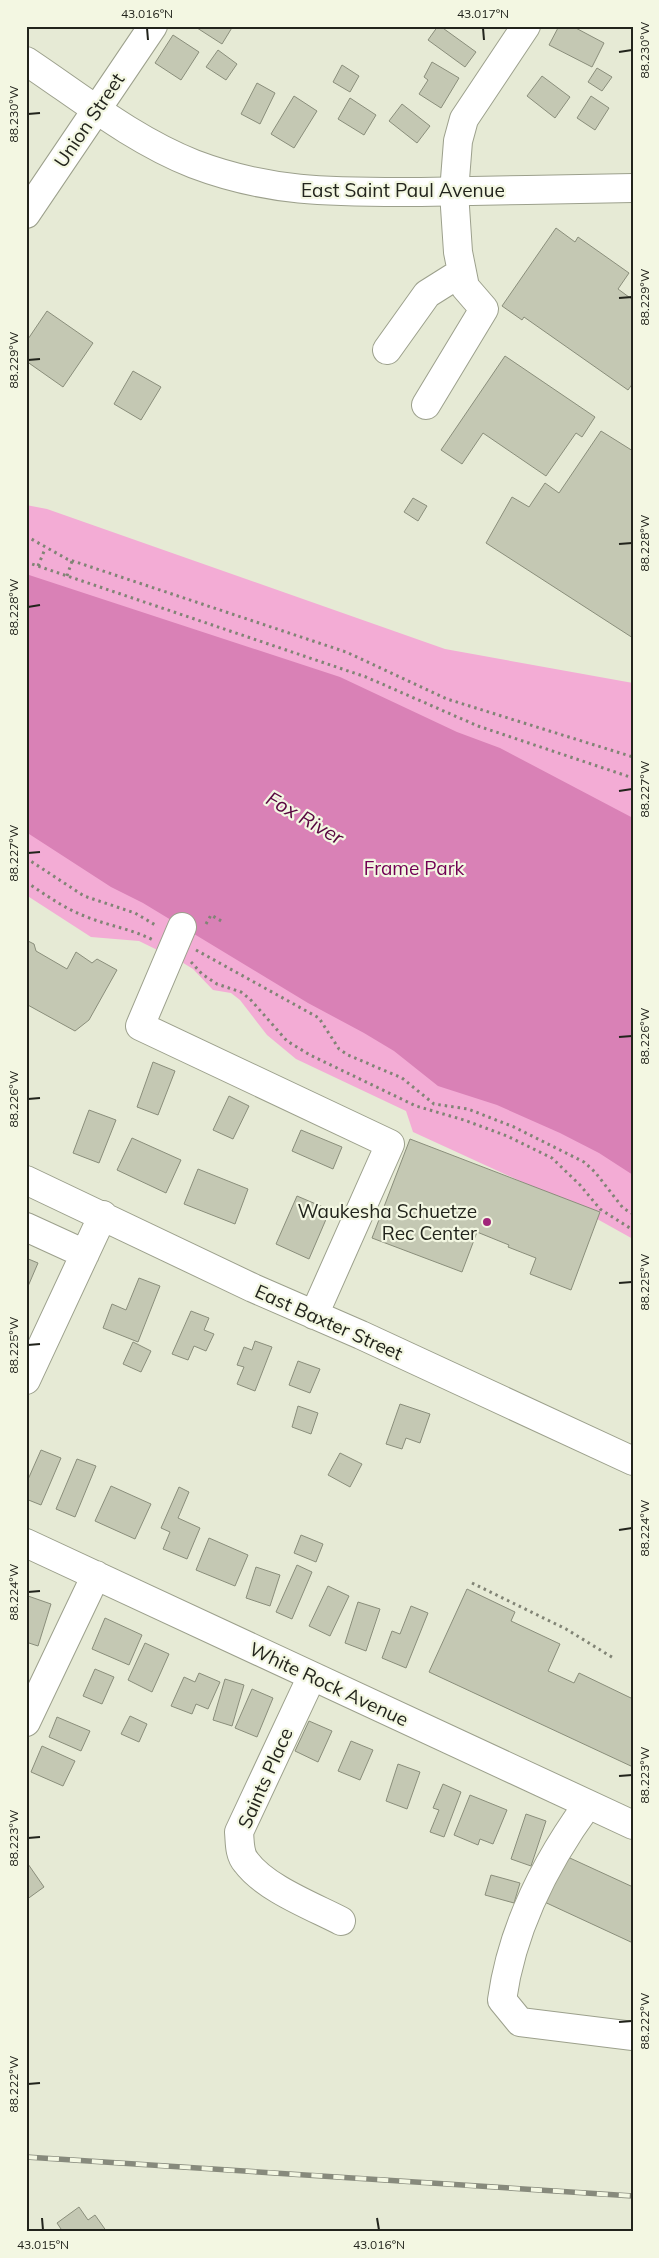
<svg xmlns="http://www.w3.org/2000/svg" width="659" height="2258" viewBox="0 0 659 2258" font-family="Mulish,sans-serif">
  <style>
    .green { fill: #f3acd5 }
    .water { fill: #d981b6 }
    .building { fill: #c4c8b3; stroke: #8a8e7b }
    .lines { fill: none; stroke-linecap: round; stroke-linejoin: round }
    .minor-casing { stroke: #9ca08c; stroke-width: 30 }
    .major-casing { stroke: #9ca08c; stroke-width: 30 }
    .path { stroke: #818475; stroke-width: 3; stroke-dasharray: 2.5 4; stroke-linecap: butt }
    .minor { stroke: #fff; stroke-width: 28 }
    .major { stroke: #fff; stroke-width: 28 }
    .rail-casing { stroke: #878a7c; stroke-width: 5.5 }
    .rail { stroke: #f3f7e2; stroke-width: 4; stroke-dasharray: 11; stroke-linecap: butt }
    .ticks { fill: none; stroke: #22241c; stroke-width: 2 }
    .poi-dot { fill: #a1267a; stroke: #f3f7e2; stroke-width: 2 }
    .labels { text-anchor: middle; stroke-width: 4.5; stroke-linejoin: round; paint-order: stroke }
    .street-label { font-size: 19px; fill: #22241c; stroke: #f3f7e2 }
    .park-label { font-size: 19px; fill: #710053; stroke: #f3f7e2 }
    .poi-label { font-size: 19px; fill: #22241c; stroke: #f3f7e2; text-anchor: end }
    .water-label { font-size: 20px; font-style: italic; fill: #57053f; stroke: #f3f7e2 }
    .neatline { fill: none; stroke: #22241c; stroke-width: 2 }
    .ticks-label { font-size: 12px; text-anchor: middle; fill: #22241c }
  </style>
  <rect width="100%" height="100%" fill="#e6ead5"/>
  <path class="green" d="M26,505L47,509L445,649L633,683V1239L572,1205L413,1132L406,1111L296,1059L267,1035L240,1000L231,993L213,990L193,969L180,961L139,941L91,937L26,895Z"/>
  <path class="water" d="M26,574L340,677L457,732L500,748L633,818V1175L599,1153L560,1133L497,1105L438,1086L394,1051L364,1033L308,1003L143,903L111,887L26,832Z"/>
  <path class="building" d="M194,26H233L222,44Z
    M438,26H440L476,52L465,67L428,40Z
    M559,26H572L604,43L592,67L549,45Z
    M173,35L199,52L181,80L155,63Z
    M218,50L237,64L226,80L206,67Z
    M432,62L459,78L441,108L419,94L428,80L424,77Z
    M342,65L359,76L350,92L333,82Z
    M597,68L612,77L602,91L588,82Z
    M542,76L570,97L555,118L527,96Z
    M257,83L275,93L260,124L241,114Z
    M294,96L317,111L294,148L271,134Z
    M591,96L609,108L595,130L577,118Z
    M350,98L376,115L364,135L338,119Z
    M402,104L430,126L417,143L389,121Z
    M556,228L575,242L578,237L629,273L618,289L633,300V383L628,390L524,317L522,320L502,306Z
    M47,311L93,343L63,387L26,361V342Z
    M505,356L595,417L582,437L576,433L546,476L483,433L462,464L441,450Z
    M133,371L161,387L141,420L114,404Z
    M601,431L633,451V638L486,543L512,497L529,507L545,483L559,493Z
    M413,498L427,506L418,521L404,512Z
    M26,940L34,944L36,951L67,969L76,952L92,963L97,959L117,970L89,1020L75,1031L26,1004Z
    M153,1062L175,1071L158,1115L137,1107Z
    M229,1096L249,1106L233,1139L213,1130Z
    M89,1110L116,1120L99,1163L73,1153Z
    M301,1130L342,1147L333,1169L292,1151Z
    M132,1138L181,1160L166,1193L117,1170Z
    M410,1139L600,1212L571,1290L530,1274L536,1258L508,1247L509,1245L477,1232L462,1272L372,1238Z
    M198,1169L248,1189L235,1224L184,1204Z
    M297,1196L330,1210L309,1259L276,1244Z
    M26,1258L38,1263L26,1291Z
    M139,1278L160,1286L138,1342L103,1328L112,1304L126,1310Z
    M191,1311L209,1318L204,1330L214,1334L206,1351L194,1346L188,1360L172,1354Z
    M255,1341L272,1347L255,1391L237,1384L244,1367L237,1365L244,1347L252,1350Z
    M133,1342L151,1351L141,1372L123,1364Z
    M298,1361L320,1369L310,1393L289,1385Z
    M400,1404L430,1414L420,1443L406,1438L402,1449L386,1444Z
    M298,1406L318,1413L311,1434L292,1427Z
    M41,1450L61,1458L41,1505L26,1499V1484Z
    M340,1453L362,1464L350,1487L328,1475Z
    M77,1459L96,1466L75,1517L56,1509Z
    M111,1486L151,1504L135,1539L95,1521Z
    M179,1487L189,1492L178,1518L200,1528L187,1559L163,1549L170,1532L161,1528Z
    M301,1535L323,1544L316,1562L294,1553Z
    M209,1538L248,1555L235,1586L196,1570Z
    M297,1565L312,1572L292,1619L276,1612Z
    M256,1567L280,1575L270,1606L246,1598Z
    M328,1586L349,1596L330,1636L309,1626Z
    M467,1589L515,1612L511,1621L560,1644L548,1671L574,1683L579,1673L633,1699V1767L429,1672Z
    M28,1596L51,1604L38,1646L26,1642Z
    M358,1602L380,1609L366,1651L345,1643Z
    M411,1606L428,1613L406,1668L382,1658L392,1631L400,1634Z
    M105,1618L142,1635L129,1665L92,1649Z
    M145,1643L169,1654L152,1692L128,1680Z
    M95,1669L114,1677L102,1704L83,1696Z
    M199,1673L220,1682L208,1709L196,1704L192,1714L171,1706L184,1677L195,1682Z
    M225,1679L244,1685L232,1726L213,1720Z
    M252,1689L273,1698L257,1737L235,1728Z
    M130,1716L147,1724L139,1742L121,1734Z
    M57,1717L90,1731L81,1751L49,1737Z
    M309,1721L332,1731L318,1762L295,1751Z
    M351,1741L373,1750L360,1780L338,1771Z
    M42,1746L75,1761L63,1786L31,1772Z
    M398,1764L420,1772L407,1809L386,1801Z
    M443,1784L461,1792L444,1837L430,1832L439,1810L433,1808Z
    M470,1795L507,1810L493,1844L480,1839L478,1845L454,1835Z
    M526,1814L546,1821L531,1866L511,1859Z
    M559,1853L633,1887V1943L538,1899Z
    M28,1864L44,1887L26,1900V1865Z
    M491,1875L520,1883L514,1903L485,1895Z
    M79,2207L88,2220L95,2215L107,2232H63L57,2223Z"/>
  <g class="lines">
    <g class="minor-casing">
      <path id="minor" d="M26,214L153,26
        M387,350L427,294L462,272
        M426,405L484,309L465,287L458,252L454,192L458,141L464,119L526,26
        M182,927L140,1026L390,1144L314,1315
        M26,1180L253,1288L361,1335L633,1461
        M26,1227L85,1254
        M26,1380L103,1215
        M26,1543L633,1825
        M312,1676L239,1832C240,1842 239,1854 246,1862C265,1888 312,1906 341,1921
        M26,1722L96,1575
        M588,1804C545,1863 512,1928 502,2000L520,2022L633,2036"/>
    </g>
    <g class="major-casing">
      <path id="major" d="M26,61C80,97 133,140 194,164C273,194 338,192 421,192C492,191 562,189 633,188"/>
    </g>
    <path class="path" d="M26,536L67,559L346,652L447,699L633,757
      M26,562L366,677L478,726L633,778
      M38,566L45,549
      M67,576L72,561
      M26,858L84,896L135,913L157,926
      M26,882C46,895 65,909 87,917C109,926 132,929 153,940
      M206,924L211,915L223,922
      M196,950L319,1018L339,1049L348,1055L402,1078L434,1104L468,1109L514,1127L584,1162L595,1172L623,1208L633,1214
      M191,962L202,974L217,984L241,992L250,999L287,1041L310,1055L416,1106L464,1120L507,1136L552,1158L580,1185L600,1209L633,1230
      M472,1583L566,1629L615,1659"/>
    <use href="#minor" class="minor"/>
    <use href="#major" class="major"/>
    <g class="rail-casing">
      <path id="rail" d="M26,2157L633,2196"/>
    </g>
    <use href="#rail" class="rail"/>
  </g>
  <path class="ticks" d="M147,28L148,40M483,28L484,40M619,52L632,50M28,114L40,113M619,298L632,297M28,360L40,359M619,544L632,543M28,607L40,605M619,791L632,789M28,853L40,852M619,1037L632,1036M28,1099L40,1098M619,1283L632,1282M28,1345L40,1344M619,1530L632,1528M28,1592L40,1591M619,1776L632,1775M28,1838L40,1837M619,2022L632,2021M28,2084L40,2083M42,2218L43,2230M377,2218L379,2230"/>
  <circle class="poi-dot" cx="487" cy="1222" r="5"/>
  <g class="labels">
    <g class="street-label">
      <text transform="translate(89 120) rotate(-56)" y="7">Union Street</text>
      <text x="403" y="197">East Saint Paul Avenue</text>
      <text transform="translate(329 1322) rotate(24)" y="7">East Baxter Street</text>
      <text transform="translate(329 1684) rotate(25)" y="7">White Rock Avenue</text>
      <text transform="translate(265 1778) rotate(-66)" y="7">Saints Place</text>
    </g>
    <g class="park-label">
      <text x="414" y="875">Frame Park</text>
    </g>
    <g class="poi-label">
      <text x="477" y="1218">Waukesha Schuetze<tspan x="477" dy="22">Rec Center</tspan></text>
    </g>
    <g class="water-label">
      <text transform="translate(305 818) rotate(30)" y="7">Fox River</text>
    </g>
  </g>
  <rect width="659" height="2258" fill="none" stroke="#f3f7e2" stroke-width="55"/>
  <rect x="28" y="28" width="604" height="2202" class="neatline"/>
  <g class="ticks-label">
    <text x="147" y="18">43.016°N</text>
    <text x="483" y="18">43.017°N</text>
    <text transform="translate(645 50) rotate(-90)" y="4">88.230°W</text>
    <text transform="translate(14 114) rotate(-90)" y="4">88.230°W</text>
    <text transform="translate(645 297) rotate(-90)" y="4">88.229°W</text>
    <text transform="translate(14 360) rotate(-90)" y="4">88.229°W</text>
    <text transform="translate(645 543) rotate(-90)" y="4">88.228°W</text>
    <text transform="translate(14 607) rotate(-90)" y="4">88.228°W</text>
    <text transform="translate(645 789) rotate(-90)" y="4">88.227°W</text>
    <text transform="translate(14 853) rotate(-90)" y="4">88.227°W</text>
    <text transform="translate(645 1036) rotate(-90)" y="4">88.226°W</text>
    <text transform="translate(14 1099) rotate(-90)" y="4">88.226°W</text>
    <text transform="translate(645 1282) rotate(-90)" y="4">88.225°W</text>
    <text transform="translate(14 1345) rotate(-90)" y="4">88.225°W</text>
    <text transform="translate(645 1528) rotate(-90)" y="4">88.224°W</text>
    <text transform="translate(14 1592) rotate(-90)" y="4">88.224°W</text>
    <text transform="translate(645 1775) rotate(-90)" y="4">88.223°W</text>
    <text transform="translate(14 1838) rotate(-90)" y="4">88.223°W</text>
    <text transform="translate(645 2021) rotate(-90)" y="4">88.222°W</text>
    <text transform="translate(14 2084) rotate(-90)" y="4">88.222°W</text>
    <text x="43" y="2249">43.015°N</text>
    <text x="379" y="2249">43.016°N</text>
  </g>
</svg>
